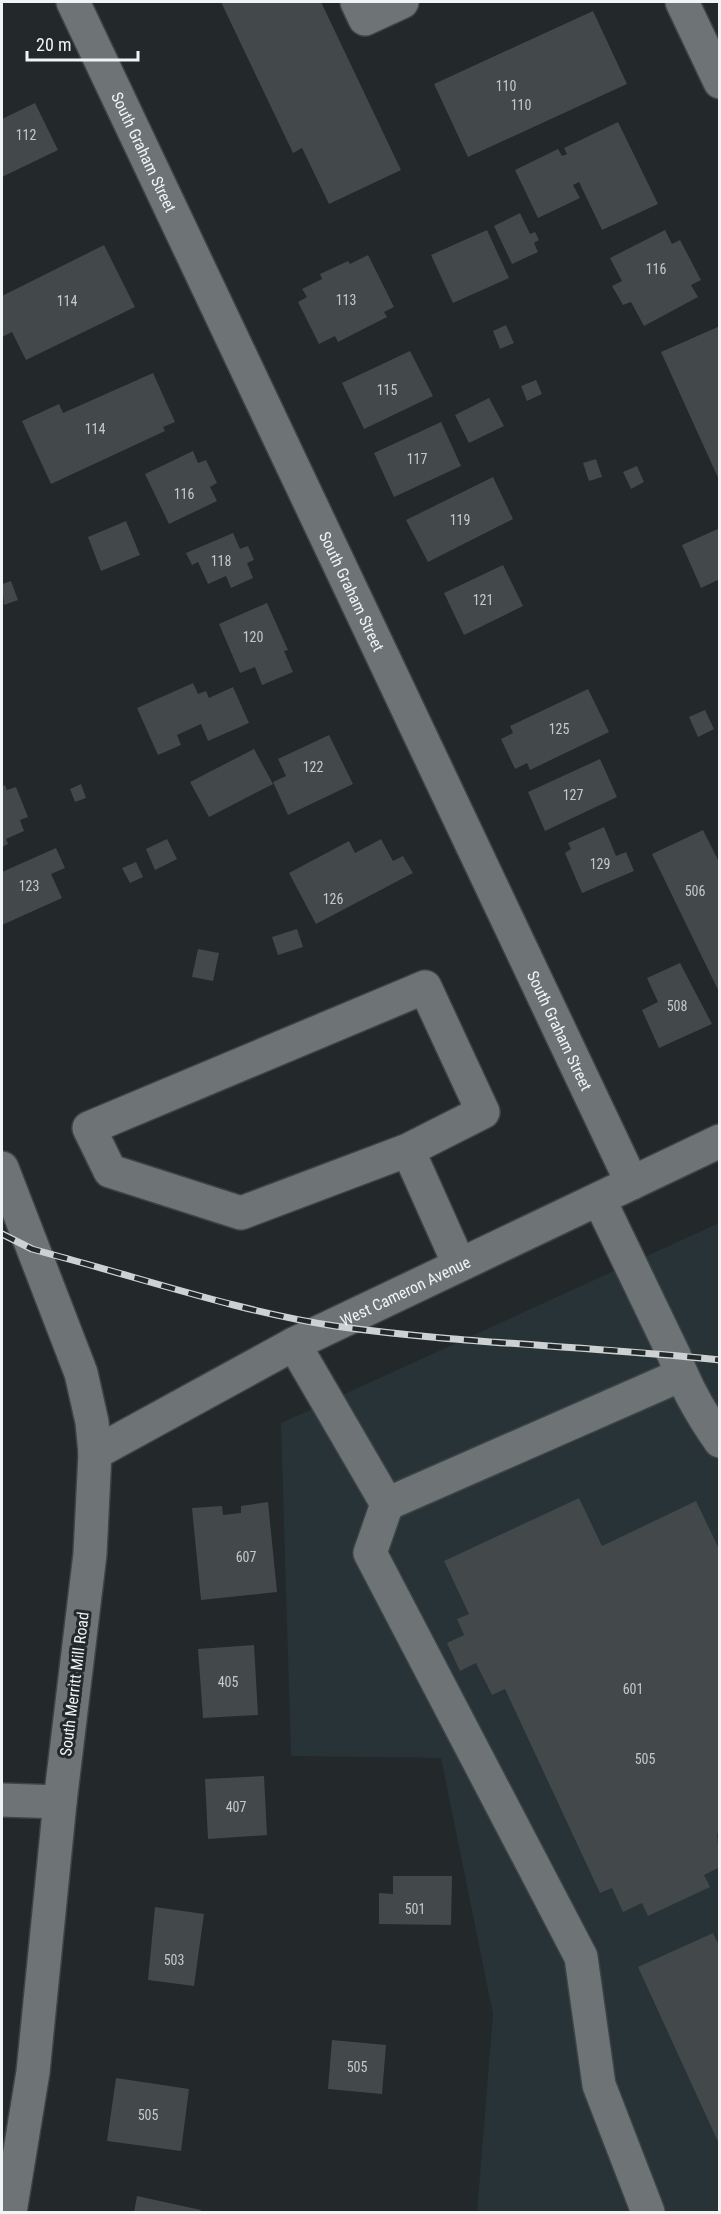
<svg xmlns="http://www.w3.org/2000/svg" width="721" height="2214" viewBox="0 0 721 2214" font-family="'Roboto Condensed',sans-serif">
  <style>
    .built { fill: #273337 }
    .building { fill: #43484a }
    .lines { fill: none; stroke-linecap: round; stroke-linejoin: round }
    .minor-casing { stroke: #3e4345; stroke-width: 36 }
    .minor { stroke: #6e7476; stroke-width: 33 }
    .rail-casing { stroke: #cdd1d2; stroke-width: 7 }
    .rail { stroke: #23282a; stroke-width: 4.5; stroke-dasharray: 14; stroke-linecap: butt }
    .labels { text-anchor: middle; stroke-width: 6; stroke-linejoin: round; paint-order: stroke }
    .number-label { font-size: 14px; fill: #c6c9ca }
    .street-label { font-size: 16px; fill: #f1f4f5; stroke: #23282a }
  </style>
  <rect width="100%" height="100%" fill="#23282a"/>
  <path class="built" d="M719,1223V2212H477L493,2014L441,1758L291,1756L281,1423Z"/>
  <path class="building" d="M221,2H321L401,170L329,204L302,148L293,153Z
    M593,11L627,84L468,157L434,84Z
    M35,103L58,150L2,177V119Z
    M618,122L658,204L602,230L579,182L573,185L580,198L538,218L515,170L558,149L562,156L567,154L564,148Z
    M520,213L530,234L535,232L539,240L534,243L538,252L512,264L494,226Z
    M487,230L509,278L453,303L431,255Z
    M665,230L672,244L680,240L701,280L691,285L698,297L644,326L631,302L623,305L612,286L622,281L610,258Z
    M104,245L135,307L26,360L12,332L2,337V296Z
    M368,255L394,307L384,312L387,317L338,342L335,336L319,344L298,302L307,297L302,289L322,279L320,274L348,261L350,264Z
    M506,325L514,343L500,349L493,331Z
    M720,326V482L661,352Z
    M410,351L433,396L364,429L342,383Z
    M153,373L175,422L163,427L165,431L51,484L22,421L59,404L63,413Z
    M536,380L542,394L527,401L521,386Z
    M489,398L504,426L469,443L455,415Z
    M441,422L461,466L394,497L374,453Z
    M193,451L198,463L206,460L217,483L210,487L217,501L169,524L145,474Z
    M596,459L602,477L589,481L583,463Z
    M637,466L644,482L631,489L623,472Z
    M493,477L513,519L428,562L406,520Z
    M126,521L140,555L101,571L88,537Z
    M720,528V579L701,588L682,545Z
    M233,533L240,549L248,546L254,560L247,563L253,578L231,588L226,576L208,584L198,562L192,565L186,553Z
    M503,565L523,606L464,635L444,593Z
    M11,581L18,600L4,605L2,584Z
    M267,603L288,650L284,651L293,672L262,685L255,667L240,673L219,624Z
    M193,683L198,694L206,691L209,698L233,687L249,723L208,741L201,724L177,735L181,745L158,755L137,708Z
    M588,689L609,732L530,770L527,763L515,769L501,739L513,733L510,726Z
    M705,710L714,729L698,737L689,717Z
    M329,735L353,784L288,815L273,782L286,776L278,759Z
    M254,749L273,784L209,817L190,782Z
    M600,759L617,797L545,831L528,792Z
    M81,784L86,798L75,802L70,789Z
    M5,785L7,790L16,787L28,817L20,820L24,831L6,839L8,844L2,847V787Z
    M604,827L616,856L626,852L634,871L582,893L565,853L571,849L568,843Z
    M703,830L720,864V994L652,854Z
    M167,839L177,859L155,870L146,849Z
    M381,839L393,861L403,856L413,873L316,924L289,873L349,841L355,853Z
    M56,848L65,868L51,874L62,898L2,925V872Z
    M136,862L143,877L130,883L122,868Z
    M297,929L303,947L278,955L272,937Z
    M198,949L219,953L213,981L192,977Z
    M680,963L712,1024L659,1048L642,1010L658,1002L647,978Z
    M579,1498L602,1546L696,1501L720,1551V1832L717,1834L720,1867L704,1875L710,1887L648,1916L642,1903L623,1912L612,1888L600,1893L505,1689L492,1695L476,1663L460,1671L447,1643L464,1635L457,1619L469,1614L444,1561Z
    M268,1502L277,1592L201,1600L192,1508L222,1506L223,1515L241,1513V1506Z
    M254,1645L258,1715L203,1718L198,1649Z
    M264,1776L267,1835L208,1839L205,1779Z
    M393,1876H452L451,1925L379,1924V1893L393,1894Z
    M155,1907L204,1914L194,1986L148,1980Z
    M713,1933L720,1948V2146L638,1967Z
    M332,2040L386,2045L382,2094L328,2089Z
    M116,2078L189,2089L181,2151L107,2141Z
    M137,2196L201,2210L200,2212H134Z"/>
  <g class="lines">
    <g class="minor-casing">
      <g id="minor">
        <path id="s1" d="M73,2L632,1183"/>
        <path d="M357,2L365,19L402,2"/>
        <path d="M682,2L720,82"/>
        <path d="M408,1150L241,1213L110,1171L89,1128L425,987L483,1112L408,1150L459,1264"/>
        <path d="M2,1168L81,1373L92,1422L95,1453L90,1554L60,1802L33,2072L10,2212"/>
        <path d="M599,1199L674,1355C685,1386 701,1414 720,1441"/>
        <path d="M294,1344L387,1504L681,1375"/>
        <path id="s2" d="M95,1453L294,1344L720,1141"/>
        <path d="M387,1504L370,1553L581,1957L599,2085L648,2212"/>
        <path d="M2,1800L60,1802"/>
      </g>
    </g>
    <use href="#minor" class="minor"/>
    <g class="rail-casing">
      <path id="rail" d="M2,1234L32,1249L61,1257C151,1281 242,1312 335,1326C462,1344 592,1346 720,1360"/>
    </g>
    <use href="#rail" class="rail"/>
  </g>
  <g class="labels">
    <g class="number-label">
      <text x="506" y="91">110</text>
      <text x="521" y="110">110</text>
      <text x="26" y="140">112</text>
      <text x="656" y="274">116</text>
      <text x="346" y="305">113</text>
      <text x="67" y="306">114</text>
      <text x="387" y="395">115</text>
      <text x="95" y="434">114</text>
      <text x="417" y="464">117</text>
      <text x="184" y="499">116</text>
      <text x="460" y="525">119</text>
      <text x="221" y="566">118</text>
      <text x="483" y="605">121</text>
      <text x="253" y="642">120</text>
      <text x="559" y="734">125</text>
      <text x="313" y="772">122</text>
      <text x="573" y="800">127</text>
      <text x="600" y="869">129</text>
      <text x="29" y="891">123</text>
      <text x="695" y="896">506</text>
      <text x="333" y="904">126</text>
      <text x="677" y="1011">508</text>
      <text x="246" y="1562">607</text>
      <text x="228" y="1687">405</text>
      <text x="633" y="1694">601</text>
      <text x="645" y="1764">505</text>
      <text x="236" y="1812">407</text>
      <text x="415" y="1914">501</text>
      <text x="174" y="1965">503</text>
      <text x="357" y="2072">505</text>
      <text x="148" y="2120">505</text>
    </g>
    <g class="street-label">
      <text dy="6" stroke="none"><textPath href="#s1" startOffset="166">South Graham Street</textPath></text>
      <text dy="6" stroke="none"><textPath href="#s1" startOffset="652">South Graham Street</textPath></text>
      <text dy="6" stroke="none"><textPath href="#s1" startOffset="1138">South Graham Street</textPath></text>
      <text dy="6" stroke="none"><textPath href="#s2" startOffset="350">West Cameron Avenue</textPath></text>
      <text transform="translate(74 1684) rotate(-83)" y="6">South Merritt Mill Road</text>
    </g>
  </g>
  <rect width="721" height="2214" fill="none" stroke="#f1f4f5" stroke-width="6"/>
  <path d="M27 51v9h111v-9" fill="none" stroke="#f1f4f5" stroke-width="3"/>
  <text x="36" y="51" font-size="18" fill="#f1f4f5" stroke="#23282a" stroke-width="4.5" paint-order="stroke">20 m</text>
</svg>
